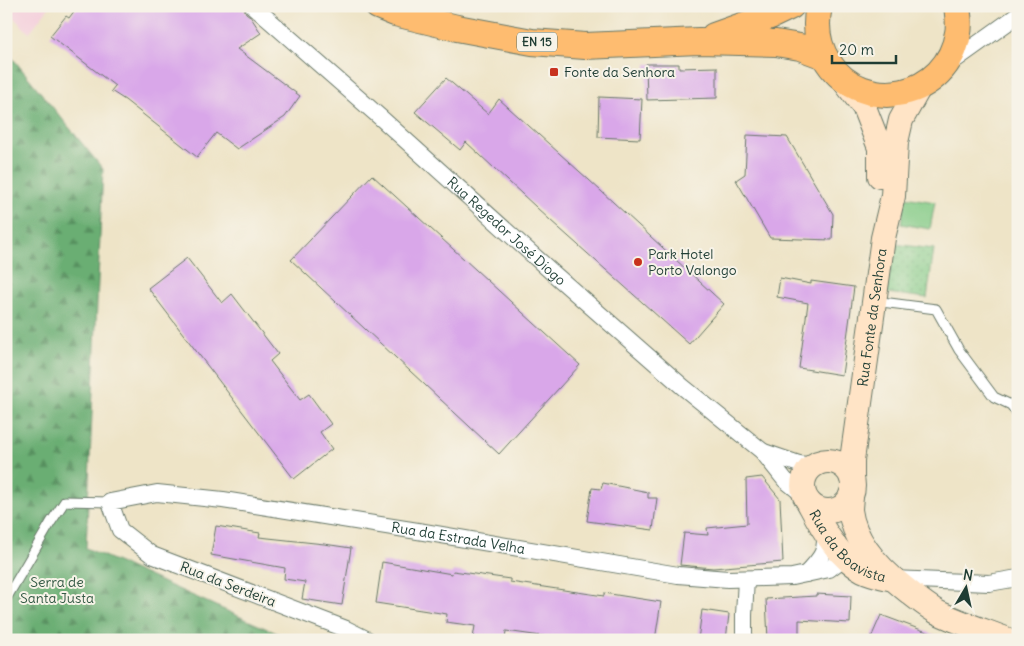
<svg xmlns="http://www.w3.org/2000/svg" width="1024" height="646" viewBox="0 0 1024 646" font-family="Delius,sans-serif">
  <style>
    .built { fill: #f4cfdc }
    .grass { fill: url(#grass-dots); stroke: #51845d }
    .forest { fill: url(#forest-firs); stroke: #447654 }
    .park { fill: #83ca86; stroke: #51845d }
    .building { fill: #d9a7e9 }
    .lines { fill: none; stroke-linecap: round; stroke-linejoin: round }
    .lane-casing { stroke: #677767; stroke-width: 11 }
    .street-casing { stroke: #677767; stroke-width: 18 }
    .secondary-casing { stroke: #677767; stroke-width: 26 }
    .primary-casing { stroke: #677767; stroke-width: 28 }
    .lane { stroke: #fff; stroke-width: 9 }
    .street { stroke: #fff; stroke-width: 16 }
    .secondary { stroke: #ffe4c6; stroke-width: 24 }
    .primary { stroke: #febc70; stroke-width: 26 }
    .poi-dot { fill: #c8321e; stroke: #f7f3e8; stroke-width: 2 }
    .labels { text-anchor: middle; stroke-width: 4; stroke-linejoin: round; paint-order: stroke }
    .shield { fill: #f7f3e8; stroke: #60746a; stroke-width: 1 }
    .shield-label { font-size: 12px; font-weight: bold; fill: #1f3d34 }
    .poi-label { font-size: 14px; fill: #1f3d34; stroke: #f7f3e8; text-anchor: start }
    .street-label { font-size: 14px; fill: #1f3d34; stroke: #f7f3e8 }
    .park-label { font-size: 14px; fill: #335944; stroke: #f7f3e8 }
  </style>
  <defs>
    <pattern id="grass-dots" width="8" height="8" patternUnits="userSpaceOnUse" patternTransform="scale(1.25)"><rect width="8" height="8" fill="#83ca86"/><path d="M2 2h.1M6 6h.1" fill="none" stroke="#6ba56e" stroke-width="1.8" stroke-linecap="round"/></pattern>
    <pattern id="forest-firs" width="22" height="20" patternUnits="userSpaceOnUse" patternTransform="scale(1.25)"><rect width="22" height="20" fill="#6aae73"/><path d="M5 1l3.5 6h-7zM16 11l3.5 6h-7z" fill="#578f5f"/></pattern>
  </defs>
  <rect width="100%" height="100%" fill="#f7f3e8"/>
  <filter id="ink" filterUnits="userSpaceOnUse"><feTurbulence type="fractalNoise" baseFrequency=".02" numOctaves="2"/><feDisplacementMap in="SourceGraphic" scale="10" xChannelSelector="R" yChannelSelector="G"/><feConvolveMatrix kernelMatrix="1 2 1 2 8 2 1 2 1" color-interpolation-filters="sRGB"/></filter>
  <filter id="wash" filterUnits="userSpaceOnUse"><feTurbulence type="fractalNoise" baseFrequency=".0096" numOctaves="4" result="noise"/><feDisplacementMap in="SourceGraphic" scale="20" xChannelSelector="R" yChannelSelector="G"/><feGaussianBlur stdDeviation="1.12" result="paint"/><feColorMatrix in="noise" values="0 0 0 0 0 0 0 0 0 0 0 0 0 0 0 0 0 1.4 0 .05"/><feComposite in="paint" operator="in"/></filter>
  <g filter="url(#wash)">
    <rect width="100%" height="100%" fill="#eee4c7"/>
    <path class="built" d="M6,6H50L29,33L6,10Z"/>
    <path class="grass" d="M894,244L934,249L927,298L887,293Z"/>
    <path class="forest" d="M6,50L103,169L86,548L292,640H6Z"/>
    <path class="park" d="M905,197L935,202L930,229L901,224Z"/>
    <g id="blocks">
      <path class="building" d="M78,6H243L246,13L250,16L261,33L237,49L300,96L285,117L237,149L216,133L197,157L125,100L111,91L115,86L50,36L66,16L69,18Z
        M646,64H679V68L717,67V98L647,100Z
        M446,78L488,114L499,99L589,180L724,304L689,344L550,220L466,142L460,150L415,112Z
        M599,97L642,99L640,139L598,137Z
        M747,135L787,137L833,214L832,240L770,238L736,180L745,174Z
        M372,175L580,365L499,454L291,260Z
        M187,258L222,303L232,294L278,354L270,361L300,400L309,394L331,424L320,432L332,449L294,479L148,288Z
        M780,278L811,284V281L854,287L842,375L799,368L808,303L777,297Z
        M762,477L780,499L783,562L713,568L680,565L684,533L708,535L707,528L747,524L746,479Z
        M603,483L648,492V498H657L653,530L587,521L592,488L601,489Z
        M216,526L260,533L259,537L324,544L351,548L342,605L302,599L305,582L284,579L285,568L211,555Z
        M382,562L452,574L453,571L510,579V582L604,596V593L661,602L655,640H599L577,637V640H548V637L506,631L505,640H486L473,638L475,626L446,622L447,614L376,603Z
        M816,594L851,596L850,623L799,620V640H768L766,599L816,596Z
        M702,610L729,614L726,640H698Z
        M881,615L943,638L942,640H870Z"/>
    </g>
  </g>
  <g filter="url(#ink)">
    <use href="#blocks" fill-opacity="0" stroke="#677767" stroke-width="1"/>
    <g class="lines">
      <g class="lane-casing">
        <path id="lane" d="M874,301L936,309L959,350L994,397L1011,405L1018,415
          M6,599L51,522L65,501L110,502"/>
      </g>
      <g class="street-casing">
        <g id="street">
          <path id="s1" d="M253,6L381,118L554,274L683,387L762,451L785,480L805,496"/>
          <path d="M948,65L1018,15"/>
          <path d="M764,452L799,464L812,466"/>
          <path d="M806,574C820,559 828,552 824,531"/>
          <path d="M893,579L989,583L1018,578"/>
          <path id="s2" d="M368,640L346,629L152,555L120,530L110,502L157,493L223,500L424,532L678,575L728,579L792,577L829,569L845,557"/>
          <path d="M744,640V615L746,579"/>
        </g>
      </g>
      <g class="secondary-casing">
        <g id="secondary">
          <path d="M842,78L864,107L880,148V176"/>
          <circle cx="828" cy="486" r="25"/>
          <path id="s3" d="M852,478V460L883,238L893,196L896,142L901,120L920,86"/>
          <path d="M851,495C851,500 850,505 850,510C854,542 879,568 903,587C914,596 925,605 937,612C960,623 985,631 1008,640"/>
          <path id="s4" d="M809,503C822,527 837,557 863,570C871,574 880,576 889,578"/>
        </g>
      </g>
      <g class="primary-casing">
        <path id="primary" d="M378,6L395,13L457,28L532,42L585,46L699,41L776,43L800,47L824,56
          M819,6C815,25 817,45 828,62C864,116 948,98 958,33C960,24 958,15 957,6
          M714,36L770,16L791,6"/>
      </g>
      <use href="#lane" class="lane"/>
      <use href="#street" class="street"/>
      <use href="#secondary" class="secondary"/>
      <use href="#primary" class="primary"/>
    </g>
  </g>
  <g class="poi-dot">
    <rect x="549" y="67" width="10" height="10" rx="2.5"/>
    <circle cx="638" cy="262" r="5"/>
  </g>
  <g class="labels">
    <rect class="shield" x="517" y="32.5" width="40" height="19" rx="4"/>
    <g class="shield-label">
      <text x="537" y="46">EN 15</text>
    </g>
    <g class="poi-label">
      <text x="564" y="77">Fonte da Senhora</text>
      <text x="648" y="259">Park Hotel<tspan x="648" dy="16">Porto Valongo</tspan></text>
    </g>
    <g class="street-label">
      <text dy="5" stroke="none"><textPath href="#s1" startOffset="339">Rua Regedor José Diogo</textPath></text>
      <text dy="5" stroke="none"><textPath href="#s3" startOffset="162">Rua Fonte da Senhora</textPath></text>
      <text dy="5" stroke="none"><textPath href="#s2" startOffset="655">Rua da Estrada Velha</textPath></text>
      <text dy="5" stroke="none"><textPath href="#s4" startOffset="60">Rua da Boavista</textPath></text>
      <text transform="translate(228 584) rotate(21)" y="5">Rua da Serdeira</text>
    </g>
    <g class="park-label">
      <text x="57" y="587">Serra de<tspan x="57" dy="16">Santa Justa</tspan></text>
    </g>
  </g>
  <rect width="1024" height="646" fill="none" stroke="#f7f3e8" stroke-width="25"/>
  <g transform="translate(966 588) rotate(9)" stroke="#f7f3e8" stroke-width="4" paint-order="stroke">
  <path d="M0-4L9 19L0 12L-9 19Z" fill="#1f3d34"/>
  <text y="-8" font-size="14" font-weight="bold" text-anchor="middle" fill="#1f3d34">N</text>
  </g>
  <path d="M832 55v8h64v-8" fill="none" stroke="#1f3d34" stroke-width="2.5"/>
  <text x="839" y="55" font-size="15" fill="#1f3d34" stroke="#f7f3e8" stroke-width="4" paint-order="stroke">20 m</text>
</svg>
